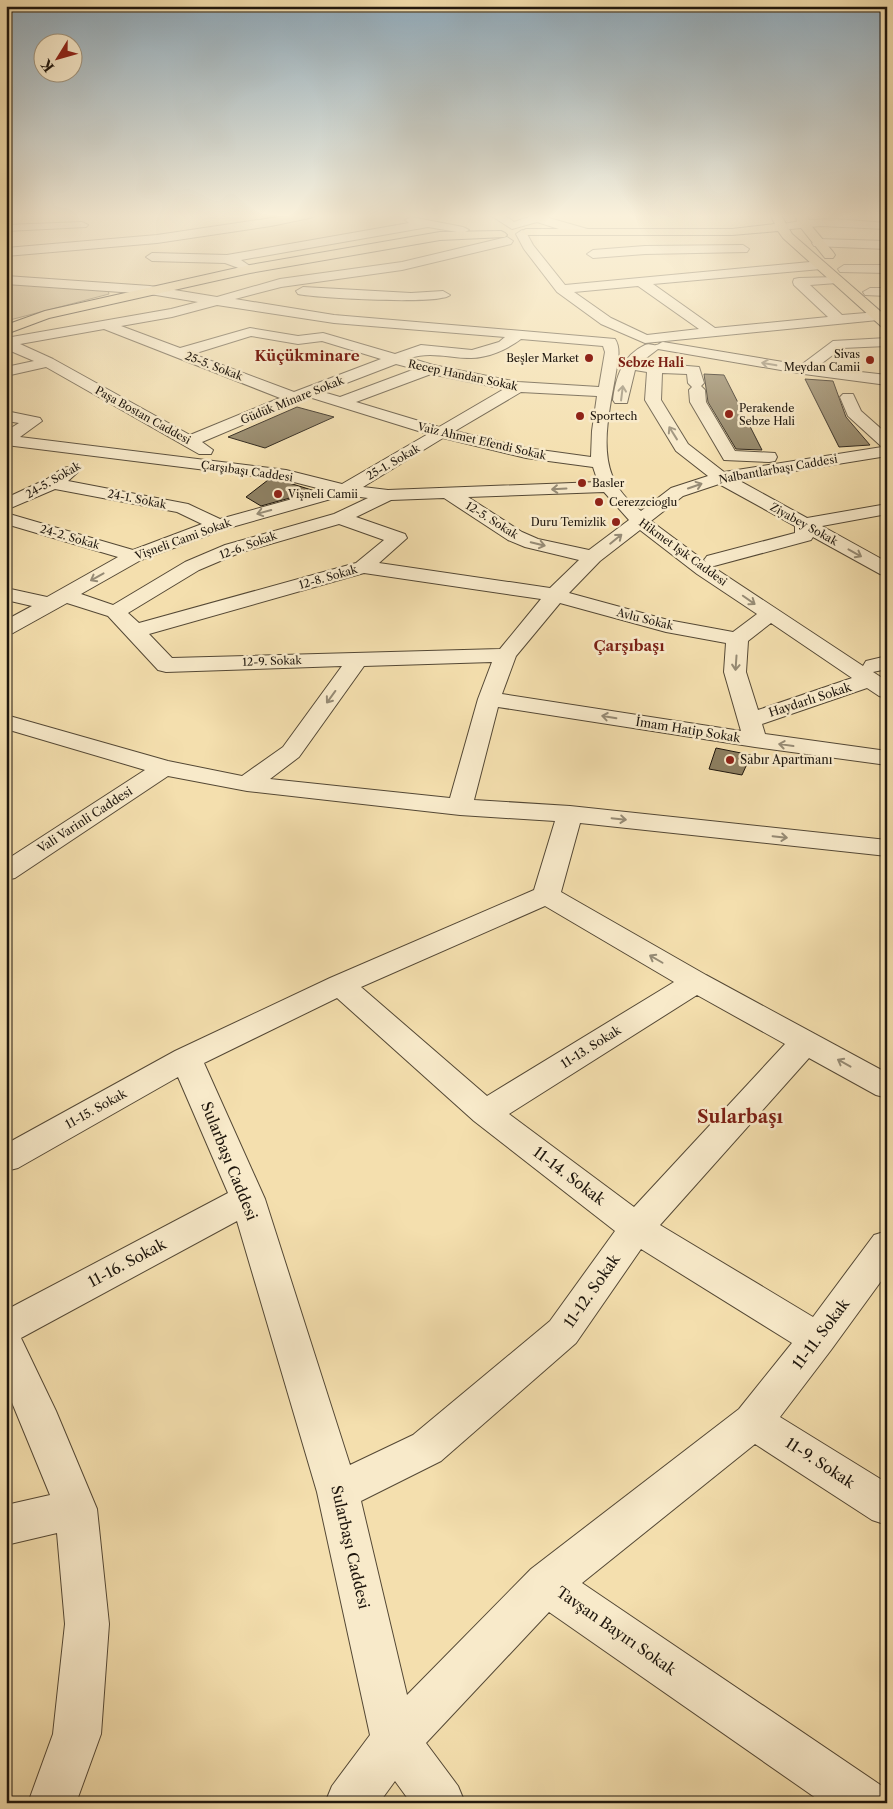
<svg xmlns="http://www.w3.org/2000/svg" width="893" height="1809" viewBox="0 0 893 1809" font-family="'Libre Caslon Text',serif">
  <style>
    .green { fill: #d0bd93; stroke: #776a50 }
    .building { fill: #8d7f61; stroke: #1e160d }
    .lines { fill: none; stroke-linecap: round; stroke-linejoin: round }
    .minor-casing { stroke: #544835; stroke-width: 2 }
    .major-casing { stroke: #1e160d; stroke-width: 2 }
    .minor { fill: #f8eaca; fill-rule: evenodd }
    .major { fill: #f4dfae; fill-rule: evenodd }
    .oneway { stroke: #968b75 }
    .poi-dot { fill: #8f2418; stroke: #f8eaca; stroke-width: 2 }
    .labels { text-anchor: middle; stroke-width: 5; stroke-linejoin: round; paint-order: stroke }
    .far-poi-label { font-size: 11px; fill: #1e160d; stroke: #f8eaca; text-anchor: start }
    .far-street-label { font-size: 11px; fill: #1e160d; stroke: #f8eaca }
    .far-quarter-label { font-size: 12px; font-weight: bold; fill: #7a1f14; stroke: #f8eaca }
    .street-label { font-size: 12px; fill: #1e160d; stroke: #f8eaca }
    .poi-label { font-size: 12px; fill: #1e160d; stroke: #f8eaca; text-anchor: start }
    .far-district-label { font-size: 15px; font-weight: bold; fill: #7a1f14; stroke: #f8eaca }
    .near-street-label { font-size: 15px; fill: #1e160d; stroke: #f8eaca }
    .district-label { font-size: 18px; font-weight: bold; fill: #7a1f14; stroke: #f8eaca }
  </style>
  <rect width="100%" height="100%" fill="#f4dfae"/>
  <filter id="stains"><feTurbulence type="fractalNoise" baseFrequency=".004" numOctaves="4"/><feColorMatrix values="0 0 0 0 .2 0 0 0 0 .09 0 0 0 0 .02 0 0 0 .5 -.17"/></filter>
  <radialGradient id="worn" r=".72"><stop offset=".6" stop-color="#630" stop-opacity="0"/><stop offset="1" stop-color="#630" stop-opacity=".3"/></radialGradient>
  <path class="green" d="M6,284L108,290L109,294L6,321Z"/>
  <path class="building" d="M704,374L724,375L762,450L736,449L708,402Z
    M805,379L833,381L846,417L870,445L839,447Z
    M297,407L334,417L265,448L228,437Z
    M268,480L286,482L315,491L261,506L246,497Z
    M716,748L751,755L742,775L709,769Z"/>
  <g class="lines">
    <g class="minor-casing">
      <path id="minor" d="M292,215H315L314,217L271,226L157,243L6,256V248L157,235Z
        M490,215H504L514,222L535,215H553L549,218L591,230L593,232L587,235L559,229L537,222L512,229Z
        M411,217L463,227L469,230L463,233L428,227L241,260L250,266L244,270L225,263L152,261L146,257L152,253L227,255L409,223L405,220Z
        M834,219L887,223V229L820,226L781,230L775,227L777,225L807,220Z
        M82,222L88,225L86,227L6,231V225Z
        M522,230L526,232L533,245L565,285L821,261L827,265L821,269L653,284L715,328L828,317L794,285L793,282L794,279L799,278L837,277L838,280L837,283L810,285L842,315L878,312L885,316L878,320L645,343L601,324L557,292L524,249L516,234ZM638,286L699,329L647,335L611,318L574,292Z
        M507,237L513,241L511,244L402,270L281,287L235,299L334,315L615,339C621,348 618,361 616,372C611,403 600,445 612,475C617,489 629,502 641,511L671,488L708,476L676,451L645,400L647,372L635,370L627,403H615L613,400C616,377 622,356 645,345C650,343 653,346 656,345C659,345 661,342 663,342L801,365L833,341L887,338V346L842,348L817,367L887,375V385L804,374L658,349L641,362L699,367L704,383L701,386L705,390L706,402L735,451L775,453L777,457L775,461L769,462L724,460L690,402L689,390L692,387L688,383L687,374L662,373L661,400L688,444L724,472L882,447L848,416L840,397L843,394H853L861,411L887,434V456L738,480L807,518L887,504V514L822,526L887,562V576L880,574L813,537L811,540L714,566L710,565L863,666L866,661L887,656V669L873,672L887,681V698L879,696L867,688L762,724L765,734L887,751V765L755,747L498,707L474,800L570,806L887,840V856L580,823L561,892L706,975L887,1073V1098L876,1095L809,1058L660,1225L813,1317L874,1235L887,1231V1273L831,1350L780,1417L887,1483V1525L872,1520L755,1444L582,1583L882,1786L887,1797V1803H823L549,1612L426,1743L458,1786L465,1803H411L395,1781L379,1803H325L332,1786L370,1735L317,1492L237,1221L21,1338L56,1411L97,1509L109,1624L101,1734L76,1803H28L53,1734L65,1624L57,1533L6,1545V1505L50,1495L6,1388V1310L228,1193L178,1077L18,1168L6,1171V1144L175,1051L330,978L534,890L555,821L460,815L247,791L168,776L15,878L6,880V860L145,770L6,729V715L168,761L242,776L283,747L342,666L166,672L158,670L108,616L67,603L13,633L6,635V620L32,606L6,600V588L47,597L118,557L6,524V513L133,550L202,524L177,512L55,489L6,510V498L47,479L63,468L69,467L75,468L78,472L68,481L188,504L220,519L325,490L286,480L6,445V431L19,423L6,421V411L40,418L42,421L20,437L286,470L342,484L428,434L309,397L202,442L213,450L211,454H199L46,367L6,376V367L34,361L6,349V338L171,309L198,302L150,294L6,284V276L150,286L217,297L280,279L402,262ZM217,305L334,323L505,337L499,342L472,350L421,345L395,354L323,333L298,336L250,328L180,348L121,326L172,317ZM104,329L280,398L190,435L53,359L20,344ZM251,336L298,344L322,341L381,359L294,392L193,354ZM521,339L603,346L605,352L599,387L518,382L433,365L410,358C430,351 450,358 471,358C488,358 508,349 521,339ZM396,364L415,369L340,397L323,392ZM431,374L504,389L439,427L356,402ZM521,392L597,396L592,431L591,457L526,448L455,431ZM443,438L526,458L593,467L598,482L388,490L363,487ZM719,484L795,526V533L707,556L704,560L706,562L651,521L683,496ZM604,492L629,520L589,550L538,539L522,532L468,497ZM345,495L368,498L334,514L225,545L185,562L113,605L81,594L141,560L225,529ZM444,498L508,540L525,547L579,560L550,588L379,563L407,538L405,534L356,517L391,500ZM339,524L384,540L356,563L139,623L128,613L199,570L239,553ZM640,530L697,574L757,614L733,632L668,620L569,593L600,561ZM364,573L541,599L500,649L172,658L149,634ZM560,603L666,632L726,643L724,672L741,731L502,694L516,656ZM771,623L852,678L758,710L746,672L748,641ZM492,662L478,699L450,798L270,779L299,757L364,666ZM545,906L674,982L487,1096L361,987ZM697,995L785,1044L634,1207L509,1114ZM337,998L474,1121L615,1231L550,1321L413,1435L350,1465L265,1199L204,1063ZM641,1249L792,1343L739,1409L531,1569L407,1695L361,1501L441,1461L576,1343Z
        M818,239L887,241V249L814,246L812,243Z
        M743,245L749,249L747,252L645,254L593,258L587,254L593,250L645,246Z
        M844,265H887V273L840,272L838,269Z
        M303,287L411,293L443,291L450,295C441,305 316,298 298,294L296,291Z
        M870,288H887V296L865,295L863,292Z"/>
    </g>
    <g class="major-casing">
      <path id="major" d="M770,215H781L792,234L887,317V328L882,327L783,238L778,231L732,235H526L520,232L526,229H732L775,224Z
        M796,215H808L809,223L833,252L835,255L833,258H825L797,223Z
        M501,231L505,233L507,235L505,237L440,240L250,273L49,318L6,334V325L45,311L250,265L440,232Z"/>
    </g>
    <use href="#minor" class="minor"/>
    <use href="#major" class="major"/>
  </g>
  <defs><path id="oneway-shaft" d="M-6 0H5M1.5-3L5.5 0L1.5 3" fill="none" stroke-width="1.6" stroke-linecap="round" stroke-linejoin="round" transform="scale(1.25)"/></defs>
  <g class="oneway">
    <use href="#oneway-shaft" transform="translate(769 364) rotate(-170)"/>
    <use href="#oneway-shaft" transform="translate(622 393) rotate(-83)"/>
    <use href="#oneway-shaft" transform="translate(673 433) rotate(-122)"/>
    <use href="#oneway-shaft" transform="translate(695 486) rotate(-19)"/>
    <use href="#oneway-shaft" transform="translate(559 489) rotate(177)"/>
    <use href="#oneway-shaft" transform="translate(264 512) rotate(165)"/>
    <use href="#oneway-shaft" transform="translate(616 539) rotate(-39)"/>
    <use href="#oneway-shaft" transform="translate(538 544) rotate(14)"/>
    <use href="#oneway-shaft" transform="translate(855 553) rotate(29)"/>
    <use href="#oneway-shaft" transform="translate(97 577) rotate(151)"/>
    <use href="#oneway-shaft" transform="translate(749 600) rotate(35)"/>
    <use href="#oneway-shaft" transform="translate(736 663) rotate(94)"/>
    <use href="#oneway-shaft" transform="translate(331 697) rotate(126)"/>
    <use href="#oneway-shaft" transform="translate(609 717) rotate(-171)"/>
    <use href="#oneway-shaft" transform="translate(786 745) rotate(-172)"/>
    <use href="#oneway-shaft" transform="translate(619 819) rotate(6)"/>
    <use href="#oneway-shaft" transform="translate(780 837) rotate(6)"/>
    <use href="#oneway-shaft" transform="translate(656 959) rotate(-150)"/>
    <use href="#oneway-shaft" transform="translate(844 1063) rotate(-151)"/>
  </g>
  <linearGradient id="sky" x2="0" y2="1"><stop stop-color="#8faabb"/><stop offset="0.46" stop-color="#faf1db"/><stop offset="1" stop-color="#faf1db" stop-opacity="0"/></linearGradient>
  <rect width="893" height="469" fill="url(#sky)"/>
  <g class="poi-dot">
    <circle cx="589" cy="358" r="5"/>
    <circle cx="870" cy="360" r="5"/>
    <circle cx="729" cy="414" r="5"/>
    <circle cx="580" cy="416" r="5"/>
    <circle cx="582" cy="483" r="5"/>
    <circle cx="278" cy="494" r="5"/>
    <circle cx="599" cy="502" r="5"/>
    <circle cx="616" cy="522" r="5"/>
    <circle cx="730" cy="760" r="5"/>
  </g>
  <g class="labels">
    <g class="far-poi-label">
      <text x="860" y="358" text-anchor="end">Sivas<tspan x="860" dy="13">Meydan Camii</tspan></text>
      <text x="579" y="362" text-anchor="end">Beşler Market</text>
      <text x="739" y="412">Perakende<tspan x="739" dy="13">Sebze Hali</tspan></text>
      <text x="590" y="420">Sportech</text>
      <text x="592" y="487">Basler</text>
      <text x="288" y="498">Vişneli Camii</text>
      <text x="609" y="506">Cerezzcioglu</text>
      <text x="606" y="526" text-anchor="end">Duru Temizlik</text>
    </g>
    <g class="far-street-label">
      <text transform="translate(214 366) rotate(21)" y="4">25-5. Sokak</text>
      <text transform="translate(463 375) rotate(12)" y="4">Recep Handan Sokak</text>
      <text transform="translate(292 400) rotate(-22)" y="4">Güdük Minare Sokak</text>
      <text transform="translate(143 415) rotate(29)" y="4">Paşa Bostan Caddesi</text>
      <text transform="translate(482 441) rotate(13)" y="4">Vaiz Ahmet Efendi Sokak</text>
      <text transform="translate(393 462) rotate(-30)" y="4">25-1. Sokak</text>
      <text transform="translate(778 469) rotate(-10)" y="4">Nalbantlarbaşı Caddesi</text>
      <text transform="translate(247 471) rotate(8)" y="4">Çarşıbaşı Caddesi</text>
      <text transform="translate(53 480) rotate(-30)" y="4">24-5. Sokak</text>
      <text transform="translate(137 499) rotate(11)" y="4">24-1. Sokak</text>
      <text transform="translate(492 520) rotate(32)" y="4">12-5. Sokak</text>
      <text transform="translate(804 524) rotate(29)" y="4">Ziyabey Sokak</text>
      <text transform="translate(70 537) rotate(16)" y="4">24-2. Sokak</text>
      <text transform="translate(183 539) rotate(-20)" y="4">Vişneli Cami Sokak</text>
      <text transform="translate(248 545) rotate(-20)" y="4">12-6. Sokak</text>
      <text transform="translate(683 552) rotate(36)" y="4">Hikmet Işık Caddesi</text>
      <text transform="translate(328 577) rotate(-16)" y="4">12-8. Sokak</text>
      <text transform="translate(645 619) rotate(14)" y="4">Avlu Sokak</text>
      <text transform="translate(272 661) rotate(-2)" y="4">12-9. Sokak</text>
    </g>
    <g class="far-quarter-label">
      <text x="651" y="367">Sebze Hali</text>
    </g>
    <g class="street-label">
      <text transform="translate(810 700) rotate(-18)" y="4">Haydarlı Sokak</text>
      <text transform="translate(688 730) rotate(9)" y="4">İmam Hatip Sokak</text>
      <text transform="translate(85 820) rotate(-33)" y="4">Vali Varinli Caddesi</text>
      <text transform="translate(591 1047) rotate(-32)" y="4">11-13. Sokak</text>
      <text transform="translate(96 1109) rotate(-29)" y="4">11-15. Sokak</text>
    </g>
    <g class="poi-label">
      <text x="740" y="764">Sabır Apartmanı</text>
    </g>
    <g class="far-district-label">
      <text x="307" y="361">Küçükminare</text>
      <text x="629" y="651">Çarşıbaşı</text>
    </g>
    <g class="near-street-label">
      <text transform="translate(229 1161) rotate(68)" y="5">Sularbaşı Caddesi</text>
      <text transform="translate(569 1176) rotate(37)" y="5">11-14. Sokak</text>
      <text transform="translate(127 1263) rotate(-28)" y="5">11-16. Sokak</text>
      <text transform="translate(592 1291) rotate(-55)" y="5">11-12. Sokak</text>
      <text transform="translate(821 1334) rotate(-53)" y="5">11-11. Sokak</text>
      <text transform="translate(820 1463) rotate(33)" y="5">11-9. Sokak</text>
      <text transform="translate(350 1547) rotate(77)" y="5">Sularbaşı Caddesi</text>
      <text transform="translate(616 1631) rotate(35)" y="5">Tavşan Bayırı Sokak</text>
    </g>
    <g class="district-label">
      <text x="740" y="1123">Sularbaşı</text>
    </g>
  </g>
  <rect width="893" height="1809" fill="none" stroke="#f4dfae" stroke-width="25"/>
  <rect x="8" y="8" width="878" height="1794" fill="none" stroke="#1e160d" stroke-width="2.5"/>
  <rect x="12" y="12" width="868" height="1784" fill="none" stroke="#1e160d"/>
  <g transform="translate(58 58) rotate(233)"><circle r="24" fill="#f8eaca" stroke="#a1957e"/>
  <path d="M0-4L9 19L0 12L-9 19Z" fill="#8f2418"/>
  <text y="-8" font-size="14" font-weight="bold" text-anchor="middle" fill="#1e160d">K</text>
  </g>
  <rect width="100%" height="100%" filter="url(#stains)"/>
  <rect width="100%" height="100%" fill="url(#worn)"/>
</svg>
